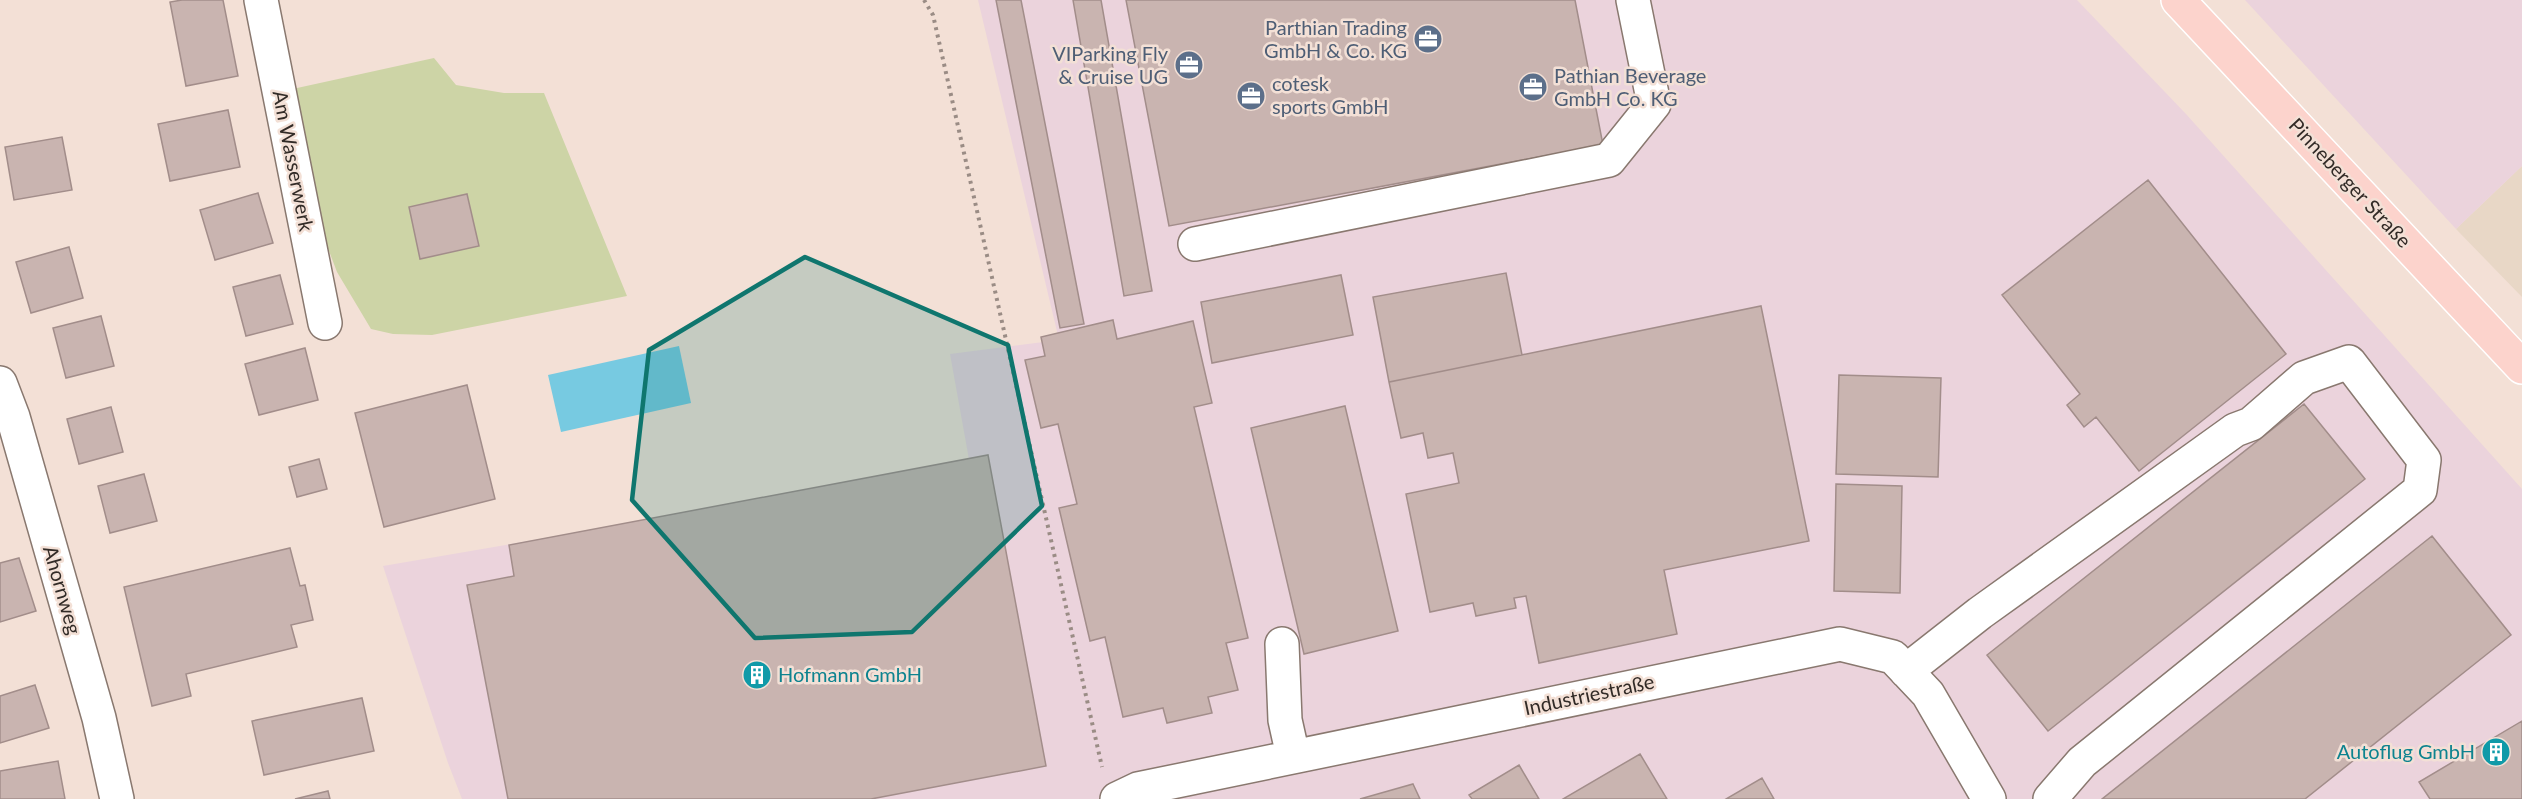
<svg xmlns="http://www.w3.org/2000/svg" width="2522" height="799" viewBox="0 0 2522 799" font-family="Lato,sans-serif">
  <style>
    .commercial { fill: #e8d7c6 }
    .industrial { fill: #ebd3dc }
    .green { fill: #cdd4a6 }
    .water { fill: #77cae1 }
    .building { fill: #c9b4b0; stroke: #a28d8a; stroke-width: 1.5 }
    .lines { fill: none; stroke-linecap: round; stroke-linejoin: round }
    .minor-casing { stroke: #89786f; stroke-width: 36 }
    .major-casing { stroke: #fff; stroke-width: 36 }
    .path { stroke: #9a8c85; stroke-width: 4; stroke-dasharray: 3 4.5; stroke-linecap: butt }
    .minor { stroke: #fff; stroke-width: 33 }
    .major { stroke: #fcd3cc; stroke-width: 33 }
    .marked { fill: #0f766e; fill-opacity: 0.2; stroke: #0f766e; stroke-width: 4.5; stroke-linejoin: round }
    .labels { text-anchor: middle; stroke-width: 5; stroke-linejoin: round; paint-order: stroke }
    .service-label { font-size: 20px; fill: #4e5e75; stroke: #f3e0d6; text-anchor: end }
    .street-label { font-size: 20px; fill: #322b27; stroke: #f3e0d6 }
    .culture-label { font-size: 20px; fill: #0d838f; stroke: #f3e0d6; text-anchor: start }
  </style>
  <rect width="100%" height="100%" fill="#f3e0d6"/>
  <path class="commercial" d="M2522,166V297L2456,229Z"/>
  <path class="industrial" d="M978,0H2077L2186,114L2522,489V799H462L448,763L383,566L970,465L950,354L1059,340Z
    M2245,0H2522V166L2456,229Z"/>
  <path class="green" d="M434,58L456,85L504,93H544L627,296L432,335L393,334L371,329L337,272L326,243L288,90Z"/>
  <path class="water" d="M679,346L691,403L561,432L548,375Z"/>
  <path class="building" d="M182,0H223L238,76L186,86L170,2Z
    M996,0H1021L1084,324L1060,328Z
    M1073,0H1101L1152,291L1124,296Z
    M1126,0H1575L1603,145L1169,226Z
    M228,110L240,167L170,181L158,124Z
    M62,137L72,190L14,200L5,147Z
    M2148,180L2286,354L2139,471L2096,417L2084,427L2067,405L2080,394L2002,295Z
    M258,193L273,243L215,260L200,210Z
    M467,194L479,246L420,259L409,207Z
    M69,247L83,298L31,313L16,262Z
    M1506,273L1522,355L1389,382L1373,297Z
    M280,275L293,324L246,336L233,287Z
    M1341,275L1353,335L1212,363L1201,302Z
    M1761,306L1809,541L1664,570L1677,634L1539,663L1526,596L1514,598L1516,608L1476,616L1473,603L1430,612L1406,494L1459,483L1453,453L1428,458L1423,433L1401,438L1389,382Z
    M101,316L114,366L66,378L53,328Z
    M1113,320L1117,339L1193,321L1212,403L1194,407L1248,638L1226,643L1238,690L1208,697L1212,713L1167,723L1163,708L1123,717L1105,637L1090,641L1059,508L1077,504L1058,424L1041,428L1025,360L1045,356L1041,337Z
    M305,348L318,400L259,415L245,364Z
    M1839,375L1941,378L1938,477L1836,474Z
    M467,385L495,499L384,527L355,413Z
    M2304,404L2365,479L2048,731L1987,655Z
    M1345,406L1398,631L1304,654L1251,428Z
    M111,407L123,452L79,464L67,419Z
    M988,455L1046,766L871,799H508L467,585L514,576L509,545Z
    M319,459L327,489L297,497L289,467Z
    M144,474L157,521L110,533L98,486Z
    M1836,484L1902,486L1900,593L1834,591Z
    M2432,536L2511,635L2305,799H2102Z
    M290,548L300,586L305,585L313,620L291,625L297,647L186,674L191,696L152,706L124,587Z
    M19,558L36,611L0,622V563Z
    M35,685L49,728L0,743V696Z
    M362,698L374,751L264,775L252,721Z
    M2522,721V799H2430L2419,782Z
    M1640,754L1667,799H1563Z
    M58,761L65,799H0V771Z
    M1519,765L1539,799H1472L1469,795Z
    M1762,778L1774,799H1726Z
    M1413,784L1420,799H1360Z
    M328,791L330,799H295Z"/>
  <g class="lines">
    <g class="minor-casing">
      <path id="minor" d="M261,0L325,323
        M1195,244L1609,160L1654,104L1633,0
        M0,383L13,417L99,718L117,799
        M1282,644L1285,720L1293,756
        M1906,671L1980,613L2235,430L2251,424L2304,378L2349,362L2424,460L2420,490L2082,762L2050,799
        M1117,799L1138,789L1840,644L1893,657L1928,694L1989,799"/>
    </g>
    <g class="major-casing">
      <path id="major" d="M2178,0L2522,367"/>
    </g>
    <path class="path" d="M924,0L933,15L1102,767"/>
    <use href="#minor" class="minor"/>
    <use href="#major" class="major"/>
  </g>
  <path class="marked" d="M805,257L1008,345L1042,506L912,632L755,638L632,500L649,350Z"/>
  <defs>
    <g id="office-disc" transform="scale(1.5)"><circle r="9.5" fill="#5c6f8a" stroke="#f3e0d6"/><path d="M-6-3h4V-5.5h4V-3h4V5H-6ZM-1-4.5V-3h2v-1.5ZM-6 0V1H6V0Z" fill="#fff"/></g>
    <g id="building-disc" transform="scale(1.5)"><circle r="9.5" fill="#0f9aa8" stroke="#f3e0d6"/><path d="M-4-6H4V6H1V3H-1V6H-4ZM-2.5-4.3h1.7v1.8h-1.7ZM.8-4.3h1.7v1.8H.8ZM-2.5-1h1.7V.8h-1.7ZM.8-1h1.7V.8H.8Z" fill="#fff"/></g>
  </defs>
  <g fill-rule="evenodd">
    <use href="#office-disc" x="1428" y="39"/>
    <use href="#office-disc" x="1189" y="65"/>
    <use href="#office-disc" x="1533" y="87"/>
    <use href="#office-disc" x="1251" y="96"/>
    <use href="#building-disc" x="757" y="675"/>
    <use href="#building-disc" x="2496" y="752"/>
  </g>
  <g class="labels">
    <g class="service-label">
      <text x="1407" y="35">Parthian Trading<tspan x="1407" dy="23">GmbH &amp; Co. KG</tspan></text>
      <text x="1168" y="61">VIParking Fly<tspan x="1168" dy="23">&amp; Cruise UG</tspan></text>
      <text x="1554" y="83" text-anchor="start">Pathian Beverage<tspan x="1554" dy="23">GmbH Co. KG</tspan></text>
      <text x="1272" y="91" text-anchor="start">cotesk<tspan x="1272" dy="23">sports GmbH</tspan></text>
    </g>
    <g class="street-label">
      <text transform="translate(293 161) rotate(79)" y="7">Am Wasserwerk</text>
      <text transform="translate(2350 183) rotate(47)" y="7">Pinneberger Straße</text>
      <text transform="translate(62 590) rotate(74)" y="7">Ahornweg</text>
      <text transform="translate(1589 695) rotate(-12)" y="7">Industriestraße</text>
    </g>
    <g class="culture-label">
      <text x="778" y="682">Hofmann GmbH</text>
      <text x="2475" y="759" text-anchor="end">Autoflug GmbH</text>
    </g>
  </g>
</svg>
